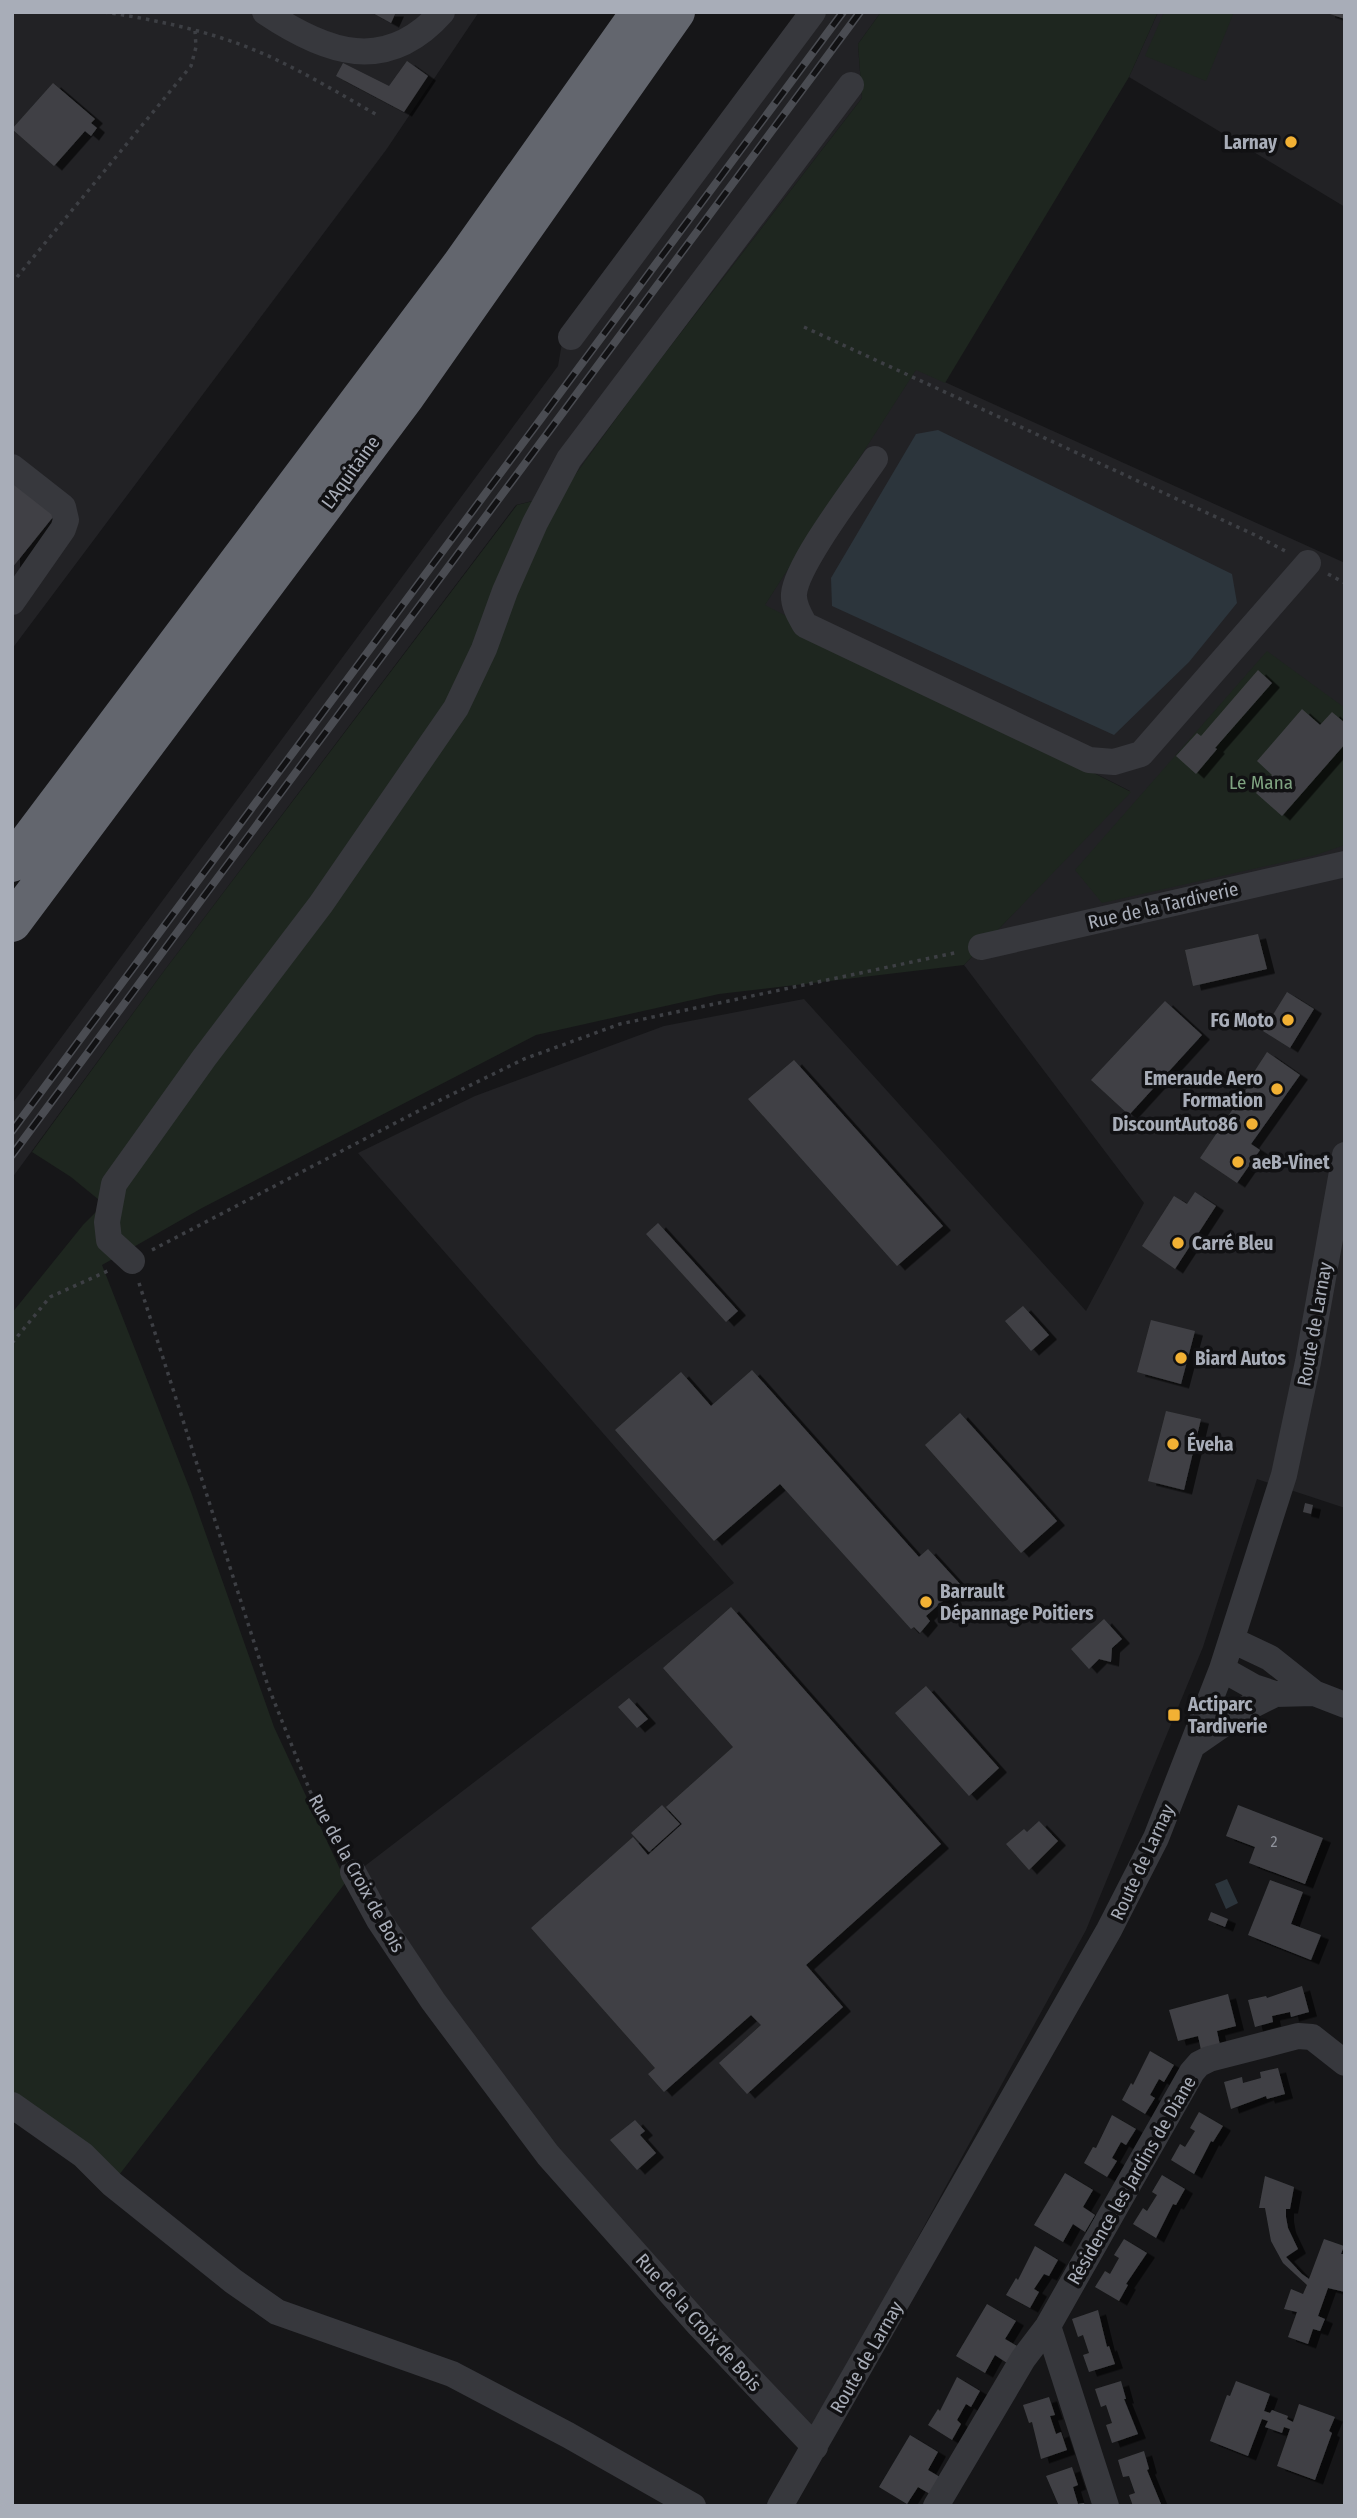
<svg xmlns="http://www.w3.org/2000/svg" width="1357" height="2518" viewBox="0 0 1357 2518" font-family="'Fira Sans Condensed',sans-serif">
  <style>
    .built { fill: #222225 }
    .green { fill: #1e261f }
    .water { fill: #2c353c }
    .building { fill: #404145; filter: url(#shadow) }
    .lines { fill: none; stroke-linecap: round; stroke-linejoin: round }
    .path { stroke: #3d3f44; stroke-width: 3.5; stroke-dasharray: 3.5 5; stroke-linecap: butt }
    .minor { stroke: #37383d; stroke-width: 26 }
    .highway { stroke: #63666e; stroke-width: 38 }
    .rail-casing { stroke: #4a4c52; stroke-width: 8 }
    .rail { stroke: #111113; stroke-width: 5; stroke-dasharray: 16; stroke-linecap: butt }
    .poi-dot { fill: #f2b134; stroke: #111113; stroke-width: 2.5 }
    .labels { text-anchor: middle; stroke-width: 7; stroke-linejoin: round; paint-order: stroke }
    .number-label { font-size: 16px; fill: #8e929b }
    .poi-label { font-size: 19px; font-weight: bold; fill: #a8adb8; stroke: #111113; text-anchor: start }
    .street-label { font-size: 19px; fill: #a8adb8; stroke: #111113 }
    .park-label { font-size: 19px; fill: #7fa381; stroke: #111113 }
  </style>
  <defs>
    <filter id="shadow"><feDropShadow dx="8" dy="4.5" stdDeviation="0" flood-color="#0009"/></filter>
  </defs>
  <rect width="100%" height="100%" fill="#161618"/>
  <path class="built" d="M12,12H479L386,150L12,649Z
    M801,12H881L858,44L862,98L642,383L561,494L516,505L161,975L12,1178V1104L558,366L564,332Z
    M1158,12H1345V207L1129,77Z
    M916,369L1345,563V1508L1257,1479L1203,1647L1086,1930L811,2433L564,2169L357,1872L734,1583L358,1153L475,1096L664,1026L804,999L1086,1311L1144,1203L964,965L1130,791L764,606Z"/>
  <path class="green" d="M881,12H1158L1129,77L945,383L916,370L765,605L1131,792L964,965L719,994L536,1035L202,1208L102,1265L191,1492L274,1727L346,1882L119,2175L12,2101V1313L83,1225L104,1204L71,1177L32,1152L161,975L517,505L561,494L642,383L862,98L858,44Z
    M1164,12H1234L1206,81L1145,56Z
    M1267,651L1345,708V845L1316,855L1102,903L1075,870Z"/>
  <path class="water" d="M938,430L1232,574L1237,603L1189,662L1114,735L832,606L831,578L916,434Z
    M1227,1879L1238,1903L1226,1909L1215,1884Z"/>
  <path class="building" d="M371,12H396L391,23Z
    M1327,12H1345V19L1327,13Z
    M407,61L428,76L404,112L336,76L343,63L389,86Z
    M53,83L95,119L91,123L97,128L91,136L85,131L54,166L12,129Z
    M12,476L57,512L12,568Z
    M1258,670L1272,683L1215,748L1217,749L1196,774L1176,756L1197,733L1201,736Z
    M1302,709L1320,725L1332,712L1345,723V744L1282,816L1256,793L1272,775L1257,761Z
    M1258,934L1267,969L1193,986L1185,950Z
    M1287,992L1314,1009L1290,1048L1263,1031Z
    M1165,1001L1202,1035L1129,1115L1091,1080Z
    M1267,1052L1300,1075L1251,1144L1260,1150L1237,1183L1200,1158L1247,1088L1245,1086Z
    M794,1060L943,1226L897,1266L748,1099Z
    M1195,1192L1216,1206L1175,1269L1142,1246L1174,1196L1187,1204Z
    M658,1223L738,1311L726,1322L646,1234Z
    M1023,1306L1049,1335L1031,1351L1005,1321Z
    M1151,1320L1195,1331L1181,1384L1137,1372Z
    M752,1370L919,1557L928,1549L961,1585L926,1616L930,1621L920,1633L914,1627L911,1629L780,1484L714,1541L615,1430L681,1372L711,1406Z
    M1166,1411L1201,1419L1184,1490L1148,1481Z
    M960,1413L1057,1521L1021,1553L925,1445Z
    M1305,1503L1313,1505L1311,1514L1303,1512Z
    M731,1607L941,1844L806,1965L843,2007L747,2094L719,2063L761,2025L751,2015L664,2092L648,2074L655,2068L531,1928L633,1837L648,1855L682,1824L666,1807L733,1747L663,1668Z
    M1104,1619L1122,1639L1112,1648L1111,1662L1099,1659L1089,1669L1071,1649Z
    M926,1686L999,1768L969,1796L895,1713Z
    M629,1698L648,1719L637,1728L618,1707Z
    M662,1805L680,1824L649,1852L631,1833Z
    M1238,1805L1323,1838L1305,1884L1249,1863L1255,1847L1226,1836Z
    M1039,1821L1058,1841L1029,1870L1006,1844L1024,1829L1027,1832Z
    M1270,1880L1303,1892L1291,1924L1321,1935L1311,1960L1248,1935Z
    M1211,1912L1228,1919L1225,1927L1208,1920Z
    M1302,1986L1309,2012L1291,2017L1290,2012L1272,2016L1273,2022L1255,2027L1248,2000L1266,1996L1267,1998Z
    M1228,1994L1236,2026L1217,2031L1220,2045L1201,2050L1198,2036L1178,2041L1169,2010Z
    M1150,2051L1174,2065L1164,2082L1159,2079L1150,2095L1155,2098L1145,2114L1122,2100L1131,2083L1133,2085Z
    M1278,2068L1285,2094L1267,2099L1266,2096L1231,2109L1224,2082L1242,2077L1243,2083L1261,2078L1260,2072Z
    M1199,2112L1223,2126L1213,2142L1211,2141L1194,2174L1171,2160L1180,2144L1185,2147L1195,2131L1190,2128Z
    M1112,2115L1136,2129L1126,2145L1121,2142L1112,2158L1117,2161L1107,2177L1084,2163L1093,2147L1096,2148Z
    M635,2120L645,2131L640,2135L656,2153L637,2170L610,2140Z
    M1065,2173L1093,2190L1083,2207L1095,2215L1085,2232L1073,2224L1063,2242L1034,2225Z
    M1162,2175L1185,2189L1176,2205L1173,2204L1156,2238L1133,2224L1143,2208L1147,2211L1157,2195L1152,2192Z
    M1265,2176L1294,2187L1290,2209H1286V2217L1288,2228L1298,2249L1286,2257L1302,2274L1309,2279L1324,2239L1344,2246L1341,2254H1345V2292L1328,2288L1318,2316L1325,2319L1320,2331L1313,2329L1308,2344L1288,2337L1297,2312L1284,2309L1291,2289L1303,2294L1307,2285L1283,2263L1271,2241L1265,2208H1259Z
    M1124,2239L1147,2253L1126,2284L1128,2285L1119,2301L1095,2287L1105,2271L1110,2274L1119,2258L1114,2255Z
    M1035,2246L1058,2260L1049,2276L1044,2274L1034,2289L1039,2292L1030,2308L1006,2295L1016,2278L1018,2280Z
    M987,2304L1016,2321L1005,2339L1017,2346L1007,2363L995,2355L985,2373L956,2356Z
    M1098,2310L1107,2347L1109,2346L1115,2364L1089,2372L1083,2355L1089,2353L1083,2335L1078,2337L1072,2319Z
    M957,2377L980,2391L971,2407L966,2404L957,2420L961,2424L952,2440L928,2425L938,2409L940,2411Z
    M1121,2381L1126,2399H1124L1138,2434L1112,2443L1106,2425L1112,2423L1106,2405L1101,2407L1095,2389Z
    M1236,2381L1270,2394L1264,2411L1270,2413L1272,2410L1288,2416L1287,2419L1293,2422L1299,2404L1335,2417L1329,2431L1332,2433L1315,2480L1277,2466L1290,2429L1284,2427L1282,2433L1265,2427L1268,2421L1262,2419L1248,2456L1210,2441L1227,2395L1230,2396Z
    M1049,2397L1055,2415L1050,2416L1056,2434L1061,2432L1067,2450L1041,2459L1032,2422L1029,2423L1023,2405Z
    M910,2435L938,2452L928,2470L940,2477L930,2494L918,2487L907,2504L879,2487Z
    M1144,2451L1149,2469L1147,2470L1161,2504L1157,2506H1133L1129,2495L1135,2493L1129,2476L1123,2477L1118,2460Z
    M1072,2467L1078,2485L1073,2487L1078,2504L1084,2503L1085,2506H1059L1046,2476Z"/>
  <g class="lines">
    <path class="path" d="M104,12C164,21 224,34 279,61C312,77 344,96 377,115
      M17,277L191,66L196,47L195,31
      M804,327L1255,535L1287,552
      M1328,574L1345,583
      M152,1250L426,1107L524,1059L620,1024L959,952
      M139,1283L268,1686L310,1791L342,1852
      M12,1343L50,1297L110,1270"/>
    <path class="minor" d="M265,12C326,53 386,75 442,12
      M571,337L813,12
      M875,459C856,487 796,565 794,594C793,605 800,616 805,625L1089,760L1114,762L1141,754L1308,563
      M12,467L63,507L66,520L63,529L12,602
      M981,947L1345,864
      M132,1261L109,1240L107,1222L114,1184L204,1058L321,904L456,708L484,649L505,591L535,523L569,459L851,85
      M1232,1640L1270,1658L1314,1693L1345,1705
      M1222,1669L1254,1687L1275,1694L1314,1693
      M1193,1745L1245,1709L1275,1694
      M353,1872L379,1920L433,2001L548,2155L699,2325L815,2447
      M12,2105L83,2155L112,2184L233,2281L277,2312L452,2374L568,2435L693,2506
      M1048,2326L1106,2506
      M780,2506L1109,1930L1156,1838L1222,1669L1284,1475L1308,1362L1345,1155
      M936,2506L1023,2359L1048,2326L1192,2072L1199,2064L1209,2059L1298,2036L1312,2037L1345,2063"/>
    <path class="highway" d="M12,863L460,266L640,12
      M12,923L406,396L676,12"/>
    <g class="rail-casing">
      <path id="rail" d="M12,1131L843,12
        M12,1155L860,12"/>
    </g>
    <use href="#rail" class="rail"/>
  </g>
  <g class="poi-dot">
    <circle cx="1291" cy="142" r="7"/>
    <circle cx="1288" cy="1020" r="7"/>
    <circle cx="1277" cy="1089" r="7"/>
    <circle cx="1252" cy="1124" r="7"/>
    <circle cx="1238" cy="1162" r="7"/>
    <circle cx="1178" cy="1243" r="7"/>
    <circle cx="1181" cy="1358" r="7"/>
    <circle cx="1173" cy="1444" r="7"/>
    <circle cx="926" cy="1602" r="7"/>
    <rect x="1167" y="1708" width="14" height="14" rx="3.5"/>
  </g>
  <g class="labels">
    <g class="number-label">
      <text x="1274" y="1847">2</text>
    </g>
    <g class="poi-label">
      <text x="1277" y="149" text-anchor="end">Larnay</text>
      <text x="1274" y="1027" text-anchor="end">FG Moto</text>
      <text x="1263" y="1085" text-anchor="end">Emeraude Aero<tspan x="1263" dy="22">Formation</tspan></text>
      <text x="1238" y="1131" text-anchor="end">DiscountAuto86</text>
      <text x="1252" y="1169">aeB-Vinet</text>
      <text x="1192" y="1250">Carré Bleu</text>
      <text x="1195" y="1365">Biard Autos</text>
      <text x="1187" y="1451">Éveha</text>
      <text x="940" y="1598">Barrault<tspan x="940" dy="22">Dépannage Poitiers</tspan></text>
      <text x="1188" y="1711">Actiparc<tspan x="1188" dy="22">Tardiverie</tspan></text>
    </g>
    <g class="street-label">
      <text transform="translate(350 472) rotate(-54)" y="7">L'Aquitaine</text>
      <text transform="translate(1163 905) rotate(-13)" y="7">Rue de la Tardiverie</text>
      <text transform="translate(1314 1324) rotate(-80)" y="7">Route de Larnay</text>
      <text transform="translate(1142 1862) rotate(-65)" y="7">Route de Larnay</text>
      <text transform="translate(357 1873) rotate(61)" y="7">Rue de la Croix de Bois</text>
      <text transform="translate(1131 2180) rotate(-60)" y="7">Résidence les Jardins de Diane</text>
      <text transform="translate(699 2322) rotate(48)" y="7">Rue de la Croix de Bois</text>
      <text transform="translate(866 2357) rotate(-60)" y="7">Route de Larnay</text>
    </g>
    <g class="park-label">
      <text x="1261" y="789">Le Mana</text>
    </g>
  </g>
  <rect width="1357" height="2518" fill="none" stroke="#a8adb8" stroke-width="28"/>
</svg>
